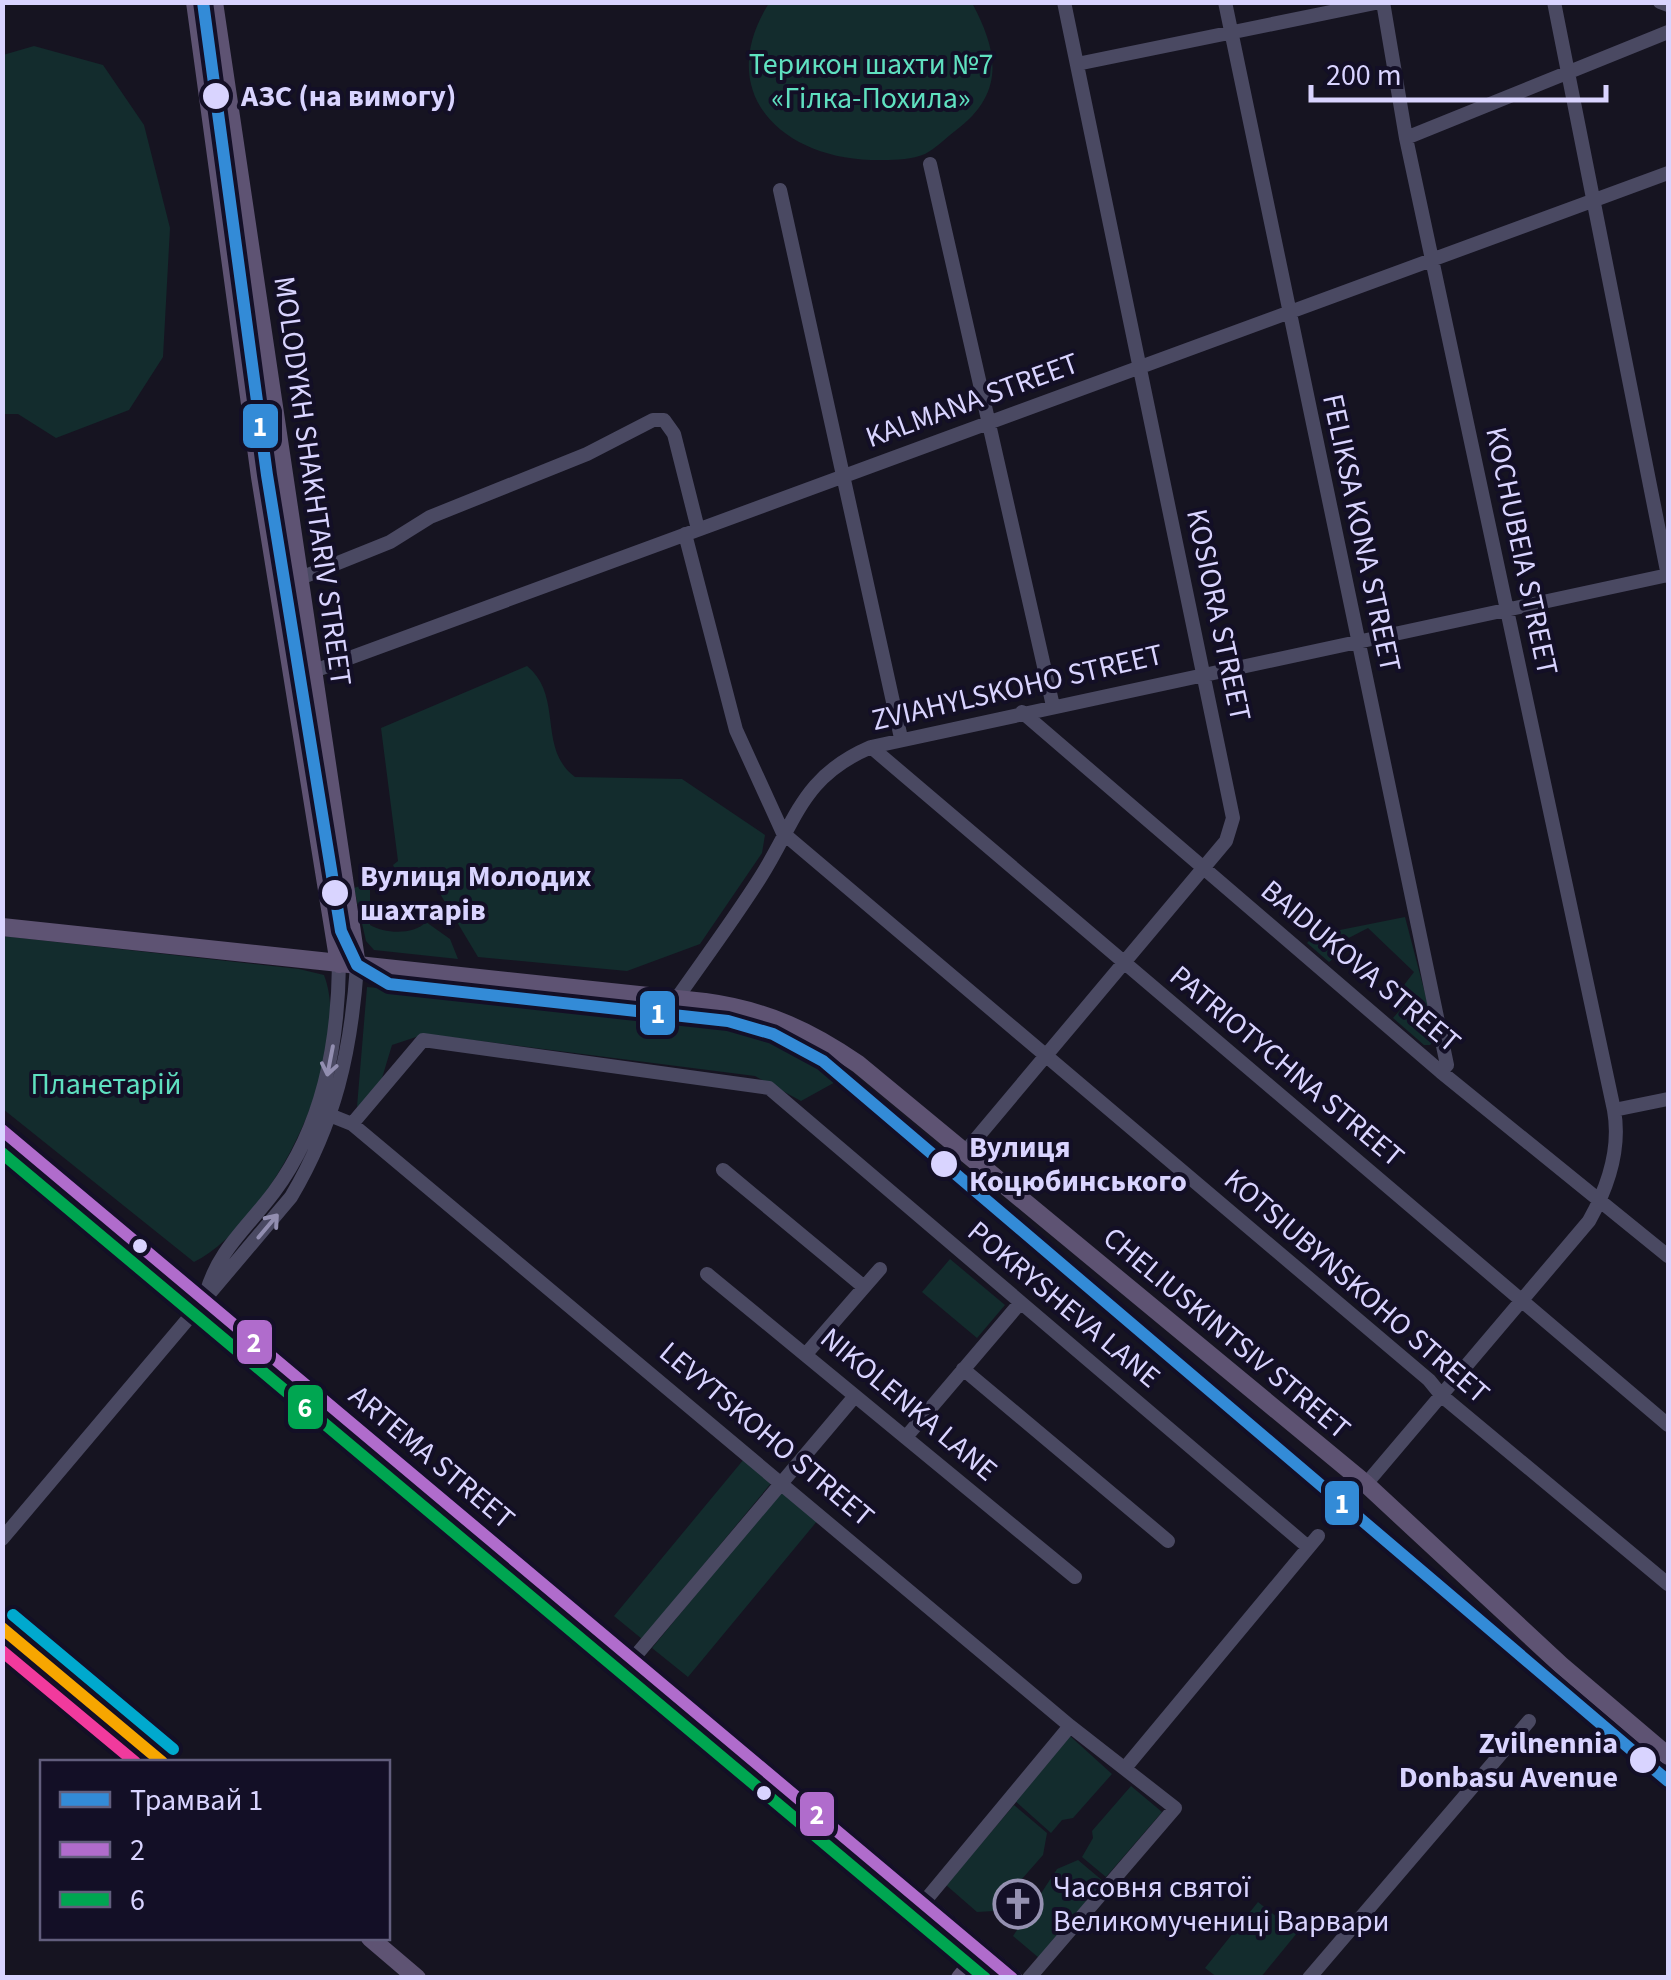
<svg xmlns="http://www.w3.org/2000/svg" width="1671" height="1980" viewBox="0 0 1671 1980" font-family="'Source Sans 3',sans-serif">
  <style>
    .green { fill: #132c2d }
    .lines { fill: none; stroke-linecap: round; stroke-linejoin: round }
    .minor { stroke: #4a4962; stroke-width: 14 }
    .major { stroke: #5e5373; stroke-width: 18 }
    .bus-1-casing { stroke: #130f26; stroke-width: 20 }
    .bus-2-casing { stroke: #130f26; stroke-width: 20 }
    .bus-3-casing { stroke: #130f26; stroke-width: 20 }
    .bus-4-casing { stroke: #130f26; stroke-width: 20 }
    .bus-5-casing { stroke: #130f26; stroke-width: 20 }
    .bus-1 { stroke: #b06ccc; stroke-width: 12 }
    .bus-2 { stroke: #00a651; stroke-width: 12 }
    .bus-3 { stroke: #f7a600; stroke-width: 12 }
    .bus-4 { stroke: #f13a9d; stroke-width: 12 }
    .bus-5 { stroke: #00a9ce; stroke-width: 12 }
    .tram-1-casing { stroke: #130f26; stroke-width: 20 }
    .tram-1 { stroke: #338bd7; stroke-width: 12 }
    .oneway { stroke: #928eb0 }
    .stop-dot { fill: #d9d4ff; stroke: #130f26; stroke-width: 4 }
    .labels { text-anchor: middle; stroke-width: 8; stroke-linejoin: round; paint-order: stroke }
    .park-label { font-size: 30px; fill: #5fe0c0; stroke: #130f26 }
    .stop-label { font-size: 30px; font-weight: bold; fill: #d9d4ff; stroke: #130f26; text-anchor: start }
    .street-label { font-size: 30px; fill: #d9d4ff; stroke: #130f26 }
    .poi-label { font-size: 30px; fill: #d9d4ff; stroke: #130f26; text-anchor: start }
    .line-badge { stroke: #130f26; stroke-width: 4 }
    .badge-label { font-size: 28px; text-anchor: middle; font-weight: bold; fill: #fff }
  </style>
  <rect width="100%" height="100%" fill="#161421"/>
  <path class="green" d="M769,3H972C999,53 1005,94 955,131C946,138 935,149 925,154C908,161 889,160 871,160C779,157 714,91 769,3Z
    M34,46L103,65L144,125L170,228L163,357L129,410L56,438L18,414H3V55Z
    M527,666C564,696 537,749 575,777L682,779L765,835L762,853L700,944L627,971L478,957L436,887L400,880L393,865L398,861L381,728Z
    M366,884L370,886V925C385,934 414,935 426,922L450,939L458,959L374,950L366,941L354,888Z
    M1405,917L1433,1024L1435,1039L1430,1045H1424L1393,1018L1409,1000L1401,989L1414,972L1368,928L1339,943L1346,949L1329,962L1307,943L1315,935Z
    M3,936L299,969L324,975C355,1056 269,1225 194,1262L3,1109Z
    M367,987L562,1005L747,1029L839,1080L801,1101L755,1076L425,1034L392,1045L379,1088L357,1107Z
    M950,1259L1005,1305L977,1338L922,1292Z
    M744,1459L772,1482L642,1639L614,1616Z
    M782,1490L818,1520L688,1677L652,1648Z
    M1070,1736L1112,1774L1073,1818L1062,1820L1051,1833L1013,1799Z
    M1131,1786L1162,1812L1106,1877L1082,1857L1093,1838L1092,1831Z
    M1014,1805L1047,1833L1043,1855L994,1911L977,1912L946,1885Z
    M1078,1860L1103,1881L1039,1958L1013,1936L1057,1869Z
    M1258,1902L1297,1933L1261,1977H1217L1205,1968Z"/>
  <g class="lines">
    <path class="minor" d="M1225,2L1447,1065L1441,1072
      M1383,2L1406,138L1614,1110
      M1554,2L1668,576
      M1660,2L1668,5
      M1077,64L1380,2
      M1406,138L1668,32
      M930,164L1053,706
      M780,190L901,738
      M685,534L736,730L783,833L1429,1380L1442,1396L1668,1584
      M276,582L298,579L390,542L430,517L587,454L653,420H664L674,434L698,529
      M295,678L1668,173
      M1022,712L1441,1072L1668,1256
      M871,747L1668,1425
      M677,998C705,958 734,919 760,878C797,820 801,777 871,747L1668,575
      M317,1110L352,1124L1070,1726L1175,1808L1029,1978
      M352,1124L423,1040L769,1088L1308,1547
      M965,1152L1226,841L1233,818L1064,2
      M723,1170L864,1287
      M707,1274L1075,1577
      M206,1294C218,1250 247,1228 274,1192C323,1126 338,1045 339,964
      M806,1354L880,1269
      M963,1369L1168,1541
      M906,1437L1020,1303
      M1366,1484L1589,1221C1608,1187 1621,1149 1614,1110L1668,1099
      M2,1539L291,1197C335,1123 351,1052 357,966
      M632,1660L855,1396
      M1125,1768L1318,1536
      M924,1902L1070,1726
      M1309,1978L1529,1721"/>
    <path class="major" d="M195,2L260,477L339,964
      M214,2L357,966
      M2,927L705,1002C764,1010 809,1030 858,1064L1366,1484L1561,1665L1668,1756
      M2,1130L1013,1978
      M2,1628L162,1762
      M370,1938L417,1978
      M960,1978L982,1952"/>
    <g class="bus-1-casing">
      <path id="bus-1" d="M2,1130L1012,1978"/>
    </g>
    <g class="bus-2-casing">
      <path id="bus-2" d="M2,1153L985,1978"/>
    </g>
    <g class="bus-3-casing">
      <path id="bus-3" d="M2,1628L162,1762"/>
    </g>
    <g class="bus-4-casing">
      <path id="bus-4" d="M2,1651L135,1762"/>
    </g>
    <g class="bus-5-casing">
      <path id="bus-5" d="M13,1615L173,1749"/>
    </g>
    <use href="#bus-1" class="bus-1"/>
    <use href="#bus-2" class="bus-2"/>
    <use href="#bus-3" class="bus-3"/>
    <use href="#bus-4" class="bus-4"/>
    <use href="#bus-5" class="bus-5"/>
    <g class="tram-1-casing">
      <path id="tram-1" d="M203,2L267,475L341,931L357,965L389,984L728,1021L773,1034L823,1061L1668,1781"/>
    </g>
    <use href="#tram-1" class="tram-1"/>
  </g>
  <defs><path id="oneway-shaft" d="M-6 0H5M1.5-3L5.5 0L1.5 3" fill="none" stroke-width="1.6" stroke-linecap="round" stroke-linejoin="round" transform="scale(2.5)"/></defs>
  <g class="oneway">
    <use href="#oneway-shaft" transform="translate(330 1061) rotate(101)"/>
    <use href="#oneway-shaft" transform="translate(268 1226) rotate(-50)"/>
  </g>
  <defs>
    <g id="church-ring" transform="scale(2.5)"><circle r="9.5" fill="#130f26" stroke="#9591b1" stroke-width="1.5"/><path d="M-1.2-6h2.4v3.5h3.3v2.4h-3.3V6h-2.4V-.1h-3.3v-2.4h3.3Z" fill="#9591b1"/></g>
  </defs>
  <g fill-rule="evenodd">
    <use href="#church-ring" x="1018" y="1904"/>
  </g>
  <g class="stop-dot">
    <circle cx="216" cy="96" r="15"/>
    <circle cx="335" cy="893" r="15"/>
    <circle cx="944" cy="1164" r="15"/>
    <circle cx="140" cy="1246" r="9"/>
    <circle cx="1643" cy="1760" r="15"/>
    <circle cx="764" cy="1793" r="9"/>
  </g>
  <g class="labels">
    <g class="park-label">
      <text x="871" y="74">Терикон шахти №7<tspan x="871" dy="34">«Гілка-Похила»</tspan></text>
      <text x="106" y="1094">Планетарій</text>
    </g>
    <g class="stop-label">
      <text x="241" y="106">АЗС (на вимогу)</text>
      <text x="360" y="886">Вулиця Молодих<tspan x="360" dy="34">шахтарів</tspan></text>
      <text x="969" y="1157">Вулиця<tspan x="969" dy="34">Коцюбинського</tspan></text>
      <text x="1618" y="1753" text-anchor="end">Zvilnennia<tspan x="1618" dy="34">Donbasu Avenue</tspan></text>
    </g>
    <g class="street-label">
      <text transform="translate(972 400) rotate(-20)" y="10">KALMANA STREET</text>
      <text transform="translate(313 481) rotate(82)" y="10">MOLODYKH SHAKHTARIV STREET</text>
      <text transform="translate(1362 533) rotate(78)" y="10">FELIKSA KONA STREET</text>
      <text transform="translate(1522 551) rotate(78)" y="10">KOCHUBEIA STREET</text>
      <text transform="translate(1219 615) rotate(78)" y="10">KOSIORA STREET</text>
      <text transform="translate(1017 687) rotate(-13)" y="10">ZVIAHYLSKOHO STREET</text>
      <text transform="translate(1361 966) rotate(40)" y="10">BAIDUKOVA STREET</text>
      <text transform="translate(1287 1066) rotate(40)" y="10">PATRIOTYCHNA STREET</text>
      <text transform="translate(1357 1286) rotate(41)" y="10">KOTSIUBYNSKOHO STREET</text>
      <text transform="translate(1064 1304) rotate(40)" y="10">POKRYSHEVA LANE</text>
      <text transform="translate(1227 1333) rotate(40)" y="10">CHELIUSKINTSIV STREET</text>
      <text transform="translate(909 1404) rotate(40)" y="10">NIKOLENKA LANE</text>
      <text transform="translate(767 1434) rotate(40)" y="10">LEVYTSKOHO STREET</text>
      <text transform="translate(432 1457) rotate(40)" y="10">ARTEMA STREET</text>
    </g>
    <g class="poi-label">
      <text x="1053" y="1897">Часовня святої<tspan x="1053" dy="34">Великомучениці Варвари</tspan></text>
    </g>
  </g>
  <g class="line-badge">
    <rect x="241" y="402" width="39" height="48" rx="10" fill="#338bd7"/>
    <rect x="638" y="989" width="39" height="48" rx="10" fill="#338bd7"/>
    <rect x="235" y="1318" width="39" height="48" rx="10" fill="#b06ccc"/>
    <rect x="286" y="1383" width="39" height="48" rx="10" fill="#00a651"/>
    <rect x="1323" y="1479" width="38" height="48" rx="10" fill="#338bd7"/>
    <rect x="798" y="1790" width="38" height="48" rx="10" fill="#b06ccc"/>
  </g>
  <g class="badge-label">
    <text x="260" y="436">1</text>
    <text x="658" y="1023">1</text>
    <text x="254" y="1352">2</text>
    <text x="305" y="1417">6</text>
    <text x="1342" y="1513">1</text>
    <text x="817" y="1824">2</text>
  </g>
  <rect width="1671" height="1980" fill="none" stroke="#d9d4ff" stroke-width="10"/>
  <rect x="40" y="1760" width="350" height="180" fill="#130f26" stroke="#625e7d" stroke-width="2.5"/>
  <rect x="60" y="1792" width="50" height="15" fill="#338bd7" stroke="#625e7d" stroke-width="2.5"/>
  <text x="130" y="1810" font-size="30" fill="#d9d4ff">Трамвай 1</text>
  <rect x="60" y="1842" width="50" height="15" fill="#b06ccc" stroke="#625e7d" stroke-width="2.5"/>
  <text x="130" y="1860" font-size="30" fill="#d9d4ff">2</text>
  <rect x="60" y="1892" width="50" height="15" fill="#00a651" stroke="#625e7d" stroke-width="2.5"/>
  <text x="130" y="1910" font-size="30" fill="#d9d4ff">6</text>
  <path d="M1311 85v15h295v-15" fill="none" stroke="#d9d4ff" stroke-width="5"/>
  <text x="1326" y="85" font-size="30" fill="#d9d4ff" stroke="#130f26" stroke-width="8" paint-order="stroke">200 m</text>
</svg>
